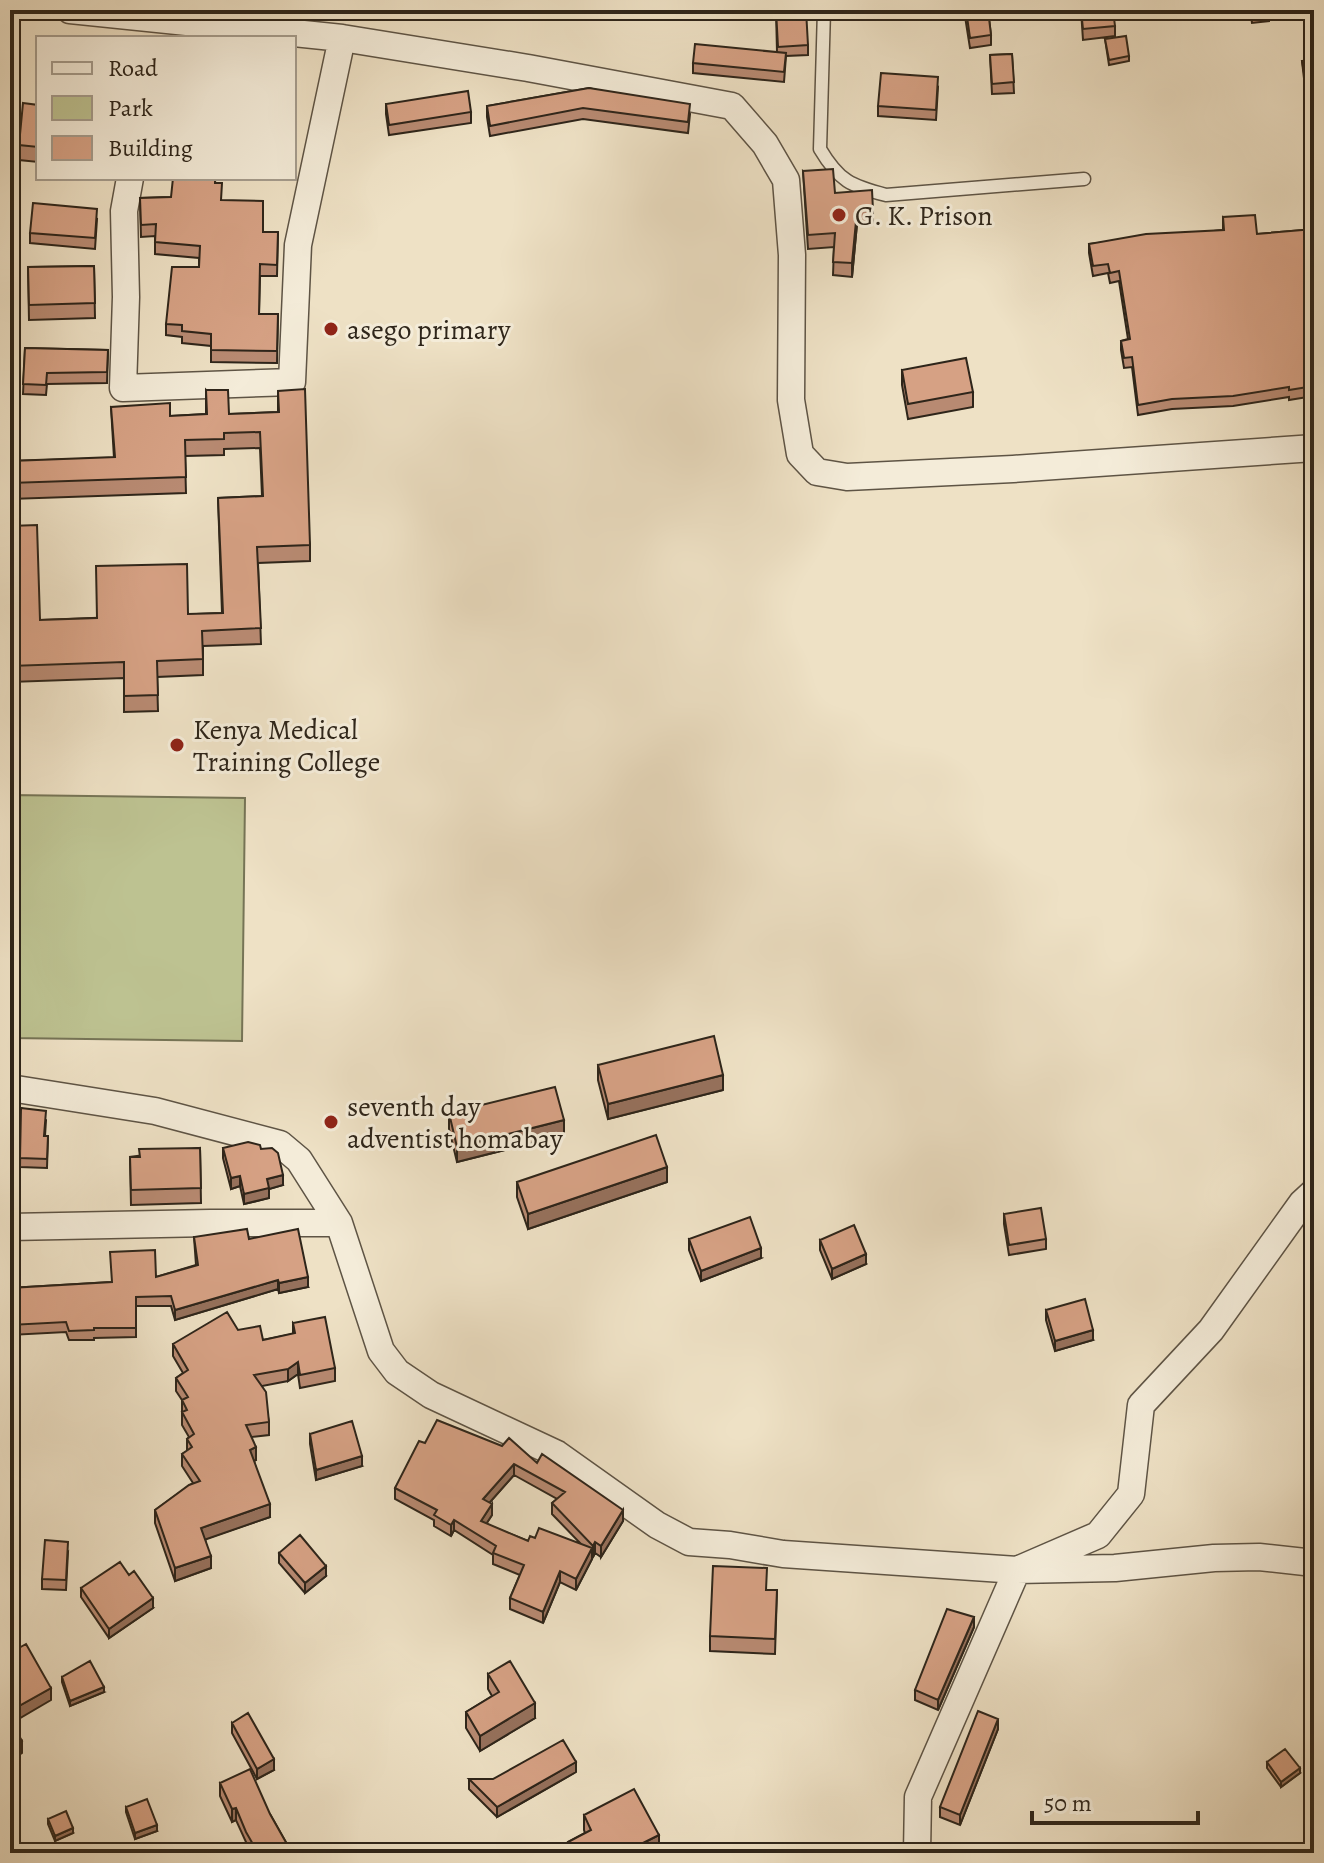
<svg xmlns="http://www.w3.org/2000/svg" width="1324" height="1863" viewBox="0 0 1324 1863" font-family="Alegreya,serif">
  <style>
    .green { fill: #bdc291; stroke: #767456; stroke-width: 2 }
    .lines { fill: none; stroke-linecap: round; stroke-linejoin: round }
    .service-casing { stroke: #5e5445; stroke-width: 15 }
    .minor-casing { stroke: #5e5445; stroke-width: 29 }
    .service { stroke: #f4ecd9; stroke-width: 12 }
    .minor { stroke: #f4ecd9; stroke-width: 26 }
    .wall { fill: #b88a72; stroke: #2e251a; stroke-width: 2; fill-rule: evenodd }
    .shaded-wall { fill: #96715c; stroke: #2e251a; stroke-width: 2 }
    .building { fill: #d6a184; stroke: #2e251a; stroke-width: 2 }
    .poi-dot { fill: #8f2418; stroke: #f4ecd9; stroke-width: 3 }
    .labels { text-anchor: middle; stroke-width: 6; stroke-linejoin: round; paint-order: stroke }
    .poi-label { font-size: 28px; fill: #2e251a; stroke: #f4ecd9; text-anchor: start }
  </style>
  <rect width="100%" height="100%" fill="#eee1c5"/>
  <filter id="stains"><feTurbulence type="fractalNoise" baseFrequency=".0025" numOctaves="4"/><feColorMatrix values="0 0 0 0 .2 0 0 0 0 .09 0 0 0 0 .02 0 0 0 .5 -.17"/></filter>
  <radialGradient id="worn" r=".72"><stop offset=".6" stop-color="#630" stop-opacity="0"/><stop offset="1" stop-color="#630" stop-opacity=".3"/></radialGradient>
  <path class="green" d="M10,795L245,798L242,1041L10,1038Z"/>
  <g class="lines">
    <g class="service-casing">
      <path id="service" d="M824,10L820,149C839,181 851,186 886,195L1084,179"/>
    </g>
    <g class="minor-casing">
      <path id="minor" d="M70,10L342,38L528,68L732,106L765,144L786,180L792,255L791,400L800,454L817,472L847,477L1013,469L1314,448
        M130,178L124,211L126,297L123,388L292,382L298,245L342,38
        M10,1088L155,1111L280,1144L299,1160L339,1223L381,1351L397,1372L431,1395L557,1454L657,1525L689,1542L730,1545L783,1554L1017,1570L1098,1535L1131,1494L1141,1405L1211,1330L1302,1203L1314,1192
        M10,1227L210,1223H339
        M917,1853L918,1797L1017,1570L1115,1568L1214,1558L1259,1557L1314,1563"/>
    </g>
    <use href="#service" class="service"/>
    <use href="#minor" class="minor"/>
  </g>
  <path class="wall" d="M776,10L808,45V55L786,56L784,82L693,73V63L777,52Z
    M877,10H908V15L877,16Z
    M964,10H988L991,35V45L970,48Z
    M1081,10L1115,26V36L1083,40Z
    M1250,10H1269V21L1252,23Z
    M1105,39L1129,56V61L1109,65Z
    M1012,54L1014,93L992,94L990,55Z
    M1314,59V86L1305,87L1302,61Z
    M938,87L936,120L878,116V106Z
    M589,88L690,114L688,133L583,119L490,136L487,117V106Z
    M386,104L471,112V123L389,135L386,114Z
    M38,105V162L19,160V145Z
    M803,171L835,193L873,210V223L857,224L852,277L833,275L834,247L808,249Z
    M216,183L221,200L263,232H278L277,276H260L259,314H278L277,363L211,362V346L182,343V337L166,335V324L199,267V258L155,254V236L141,237L140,198L171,197Z
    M1223,217L1257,234L1314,229V396L1289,400V397L1233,406L1172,409L1138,415L1132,367L1124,368L1121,350V341L1128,339L1119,281L1110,283L1108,273L1093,276L1089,253V244L1223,230Z
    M97,219L95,249L30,243V233Z
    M94,266L95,318L29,320L28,267Z
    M25,348L108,350L107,383L47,384L46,395L23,394Z
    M902,370L973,392V407L908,419L902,385Z
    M206,390L229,414L278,412V391L310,545V561L258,563L261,644L203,646V675L157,677L158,711L124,712V678L10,682V526L40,620L222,613L218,498L262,496L260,448L224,449V455L185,456L186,493L10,499V461L114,458L111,407L170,416L206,414Z
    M598,1065L723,1090L608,1119L598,1080Z
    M21,1108L46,1120L45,1136H48L47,1168L20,1167Z
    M449,1113L564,1135L457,1162L449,1129Z
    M200,1148L201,1203L131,1205L130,1157Z
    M223,1148L261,1149L283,1185L269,1189V1198L244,1204L240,1186L231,1189L223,1158Z
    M517,1182H667L528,1229L517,1197Z
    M1004,1214L1046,1239V1249L1009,1255L1004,1224Z
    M194,1237L249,1239L308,1287L279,1293L278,1289L175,1320L171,1306H136V1337L94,1338V1340H69L66,1332L10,1335V1288L111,1282L156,1277L196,1265Z
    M689,1239L761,1258L701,1281L689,1250Z
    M820,1240L866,1264L832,1279L820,1250Z
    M1046,1310L1093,1340L1055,1351L1046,1320Z
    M293,1323L335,1368V1381L300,1388L298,1374L288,1381L262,1386L269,1422V1435L251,1437L256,1460L254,1461L270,1517L205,1539L211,1568L175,1581L155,1523V1510L193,1483L182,1466V1454L187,1451V1439L189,1437L182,1425V1400L176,1391V1378L183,1373L173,1356V1344L238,1330L263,1340L293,1334Z
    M310,1434L362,1466L316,1480L310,1444Z
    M425,1443L537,1463L623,1521L601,1557L595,1553L593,1557L592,1556V1559L576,1590L560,1582L543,1623L510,1609V1598L520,1575L493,1564V1555L454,1530L451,1536L434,1526V1520L395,1499V1488ZM514,1475L557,1499L552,1503V1514L580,1543L535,1538L528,1541L486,1524L492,1515L489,1503Z
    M68,1552L66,1590L42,1589V1579Z
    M279,1553L326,1576L305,1593L279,1563Z
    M81,1588L153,1608L109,1638L81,1597Z
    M767,1590H777L775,1654L710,1651V1636Z
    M974,1627L938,1710L915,1700V1690Z
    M1314,1630V1652L1310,1647V1633Z
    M488,1674L535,1718L480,1751L466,1728V1712L492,1696L488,1689Z
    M62,1677L104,1692L70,1706L62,1682Z
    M232,1723L274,1770L257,1779L232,1733Z
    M998,1729L960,1825L940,1817V1807Z
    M1267,1762L1300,1773L1281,1787L1267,1768Z
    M576,1772L497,1817L469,1789V1779H493Z
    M220,1783L270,1814L292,1853H251L236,1820L232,1822L220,1796Z
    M126,1807L157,1831L135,1839L126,1812Z
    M584,1815L659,1850L652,1853H568V1842L585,1833L584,1830Z
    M48,1819L73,1833L55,1841L48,1824Z"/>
  <path class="shaded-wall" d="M857,211V224L852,277V263Z
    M723,1075V1090L608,1119V1104Z
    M564,1120V1135L457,1162V1147Z
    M667,1167V1182L528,1229V1214Z
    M283,1175V1185L269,1189V1198L244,1204V1194L267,1179Z
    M240,1176V1186L231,1189V1178Z
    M761,1248V1258L701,1281V1271Z
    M866,1254V1264L832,1279V1269Z
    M308,1277V1287L279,1293V1283Z
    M278,1280V1289L175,1320V1310Z
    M1093,1330V1340L1055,1351V1341Z
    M298,1362V1374L288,1381V1369Z
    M15,1439V1454L10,1523V1509Z
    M256,1447V1460L250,1462V1450Z
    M362,1456V1466L316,1480V1470Z
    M514,1464V1475L483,1510V1499Z
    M270,1504V1517L201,1541V1528Z
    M492,1504V1515L481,1532V1521Z
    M623,1510V1521L601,1557V1546Z
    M454,1520V1530L451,1536V1525Z
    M595,1542V1553L593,1557V1546Z
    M592,1548V1559L576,1590V1579Z
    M211,1556V1568L175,1581V1568Z
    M326,1566V1576L305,1593V1583Z
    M560,1571V1582L543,1623V1612Z
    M153,1598V1608L109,1638V1629Z
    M974,1617V1627L938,1710V1700Z
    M104,1687V1692L70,1706V1701Z
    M51,1688V1700L10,1724V1711Z
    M535,1703V1718L480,1751V1736Z
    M998,1719V1729L960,1825V1815Z
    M22,1741V1753L10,1761V1748Z
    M274,1759V1770L257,1779V1769Z
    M576,1762V1772L497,1817V1807Z
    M1300,1768V1773L1281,1787V1782Z
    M236,1808V1820L232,1822V1809Z
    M157,1825V1831L135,1839V1833Z
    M73,1828V1833L55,1841V1836Z
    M659,1835V1850L652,1853H623Z"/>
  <path class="building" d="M776,10H806L808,45L778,47Z
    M966,10H988L991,35L970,38Z
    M1081,10H1113L1115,26L1083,29Z
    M1251,10H1269V16L1252,18Z
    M1126,36L1129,56L1109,60L1105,39Z
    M695,44L786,53L784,72L693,63Z
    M1012,54L1014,82L992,84L990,55Z
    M1314,59V77L1305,79L1302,61Z
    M881,73L938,77L936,110L878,106Z
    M589,88L690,104L688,122L583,108L490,126L487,106Z
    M468,91L471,112L389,125L386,104Z
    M23,103L38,105V147L19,145Z
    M833,169L835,193L872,190L873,210L857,211L852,263L833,262L835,233L808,235L803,171Z
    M173,178H215V183H222L221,200L263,201V232H278L277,265L260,264L259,314H278L277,351L211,350V334L182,331V325L166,324L172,267H199L200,246L155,242L156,224L141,225L140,198L171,197Z
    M33,203L97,209L95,238L30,233Z
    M1255,215L1257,234L1314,229V386L1289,390V387L1233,396L1172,399L1138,405L1132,357L1124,358L1121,341L1130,339L1119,271L1110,273L1108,264L1093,266L1089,244L1146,234L1224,230L1223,217Z
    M94,266L95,303L29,305L28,267Z
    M25,348L108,350L107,372L47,373L46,385L23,384Z
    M966,358L973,392L908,404L902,370Z
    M305,389L310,545L257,547L261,628L202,631L203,659L157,661L158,695L124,696V662L10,666V526L37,525L40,620L97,618L96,566L187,564L188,614L223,613L218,498L263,496L260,432L224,433V439L185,440L186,477L10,483V461L115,457L111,407L170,403V416L207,414L206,390H228L229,414L279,412L278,391Z
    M714,1036L723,1075L608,1104L598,1065Z
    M555,1087L564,1120L457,1147L449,1113Z
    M21,1108L46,1111L44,1136H48L47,1159L20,1158Z
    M656,1135L667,1167L528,1214L517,1182Z
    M248,1142L260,1145L261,1149L272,1148L278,1153L283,1175L267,1179L269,1188L244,1194L240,1176L231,1178L223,1148Z
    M200,1148L201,1188L131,1190L130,1157H140L139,1149Z
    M1041,1208L1046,1239L1009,1245L1004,1214Z
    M750,1217L761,1248L701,1271L689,1239Z
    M854,1225L866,1254L832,1269L820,1240Z
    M247,1229L249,1239L298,1229L308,1277L279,1283L278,1280L175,1310L171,1296L136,1297V1328H94V1330L69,1331L66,1322L10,1325V1288L112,1282L110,1252L155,1250L156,1277L198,1265L194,1237Z
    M1085,1299L1093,1330L1055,1341L1046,1310Z
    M227,1312L238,1330L260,1326L263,1340L295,1333L293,1323L325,1317L335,1368L300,1375L298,1362L288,1369L254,1375L266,1392L269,1422L246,1425L256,1447L250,1450L270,1504L201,1528L211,1556L175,1568L155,1510L189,1485L200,1481L182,1454L192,1447L187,1439L194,1434L182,1412L187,1410L182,1400L188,1397L176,1378L188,1370L173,1344Z
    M437,1420L502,1446L509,1438L537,1463L542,1454L623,1510L601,1546L595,1542L593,1546L552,1503L565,1492L514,1464L483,1499L492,1504L481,1521L528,1541L530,1536L535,1538L539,1528L592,1548L576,1579L560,1571L543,1612L510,1598L524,1565L493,1553L496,1546L454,1520L451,1525L434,1515L437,1510L395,1488L419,1441L425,1443Z
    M352,1421L362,1456L316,1470L310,1434Z
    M10,1439H15L10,1509Z
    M300,1535L326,1566L305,1583L279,1553Z
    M45,1540L68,1542L66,1580L42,1579Z
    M120,1562L129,1575L134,1571L153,1598L109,1629L81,1588Z
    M713,1566L767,1568L766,1590H777L775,1639L710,1636Z
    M947,1609L974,1617L938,1700L915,1690Z
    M26,1644L51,1688L10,1711V1658L11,1657L10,1653Z
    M90,1661L104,1687L70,1701L62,1677Z
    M510,1661L535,1703L480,1736L466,1712L499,1692L488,1674Z
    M978,1711L998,1719L960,1815L940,1807Z
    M248,1713L274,1759L257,1769L232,1723Z
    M10,1720L22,1741L10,1748Z
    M563,1740L576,1762L497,1807L469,1779H493Z
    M1285,1749L1300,1768L1281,1782L1267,1762Z
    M250,1769L270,1814L292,1853H258L246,1832L236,1808L232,1809L220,1783Z
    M634,1789L659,1835L623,1853H574L568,1842L591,1830L584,1815Z
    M147,1799L157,1825L135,1833L126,1807Z
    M66,1811L73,1828L55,1836L48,1819Z"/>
  <g class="poi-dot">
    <circle cx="839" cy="215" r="8"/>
    <circle cx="331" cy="329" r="8"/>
    <circle cx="177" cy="745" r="8"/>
    <circle cx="331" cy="1122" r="8"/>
  </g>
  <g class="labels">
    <g class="poi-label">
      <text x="855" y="225">G. K. Prison</text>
      <text x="347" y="339">asego primary</text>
      <text x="193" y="739">Kenya Medical<tspan x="193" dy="32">Training College</tspan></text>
      <text x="347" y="1116">seventh day<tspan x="347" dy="32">adventist homabay</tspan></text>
    </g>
  </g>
  <rect width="1324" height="1863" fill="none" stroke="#eee1c5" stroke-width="40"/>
  <rect x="12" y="12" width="1300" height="1839" fill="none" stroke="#2e251a" stroke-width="4"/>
  <rect x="20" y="20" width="1284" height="1823" fill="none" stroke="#2e251a" stroke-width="2"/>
  <rect x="36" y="36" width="260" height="144" fill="#f4ecd9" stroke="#a59c8d" stroke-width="2"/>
  <rect x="52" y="62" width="40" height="12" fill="#f4ecd9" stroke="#a59c8d" stroke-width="2"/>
  <text x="108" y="76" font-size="24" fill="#2e251a">Road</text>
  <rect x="52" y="96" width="40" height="24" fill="#bdc291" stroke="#a59c8d" stroke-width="2"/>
  <text x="108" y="116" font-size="24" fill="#2e251a">Park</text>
  <rect x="52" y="136" width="40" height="24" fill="#d6a184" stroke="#a59c8d" stroke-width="2"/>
  <text x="108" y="156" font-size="24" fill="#2e251a">Building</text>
  <path d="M1032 1811v12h166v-12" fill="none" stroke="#2e251a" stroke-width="4"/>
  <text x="1044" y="1811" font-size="24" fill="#2e251a" stroke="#f4ecd9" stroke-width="6" paint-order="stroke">50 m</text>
  <rect width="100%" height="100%" filter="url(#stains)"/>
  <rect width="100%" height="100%" fill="url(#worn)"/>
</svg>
